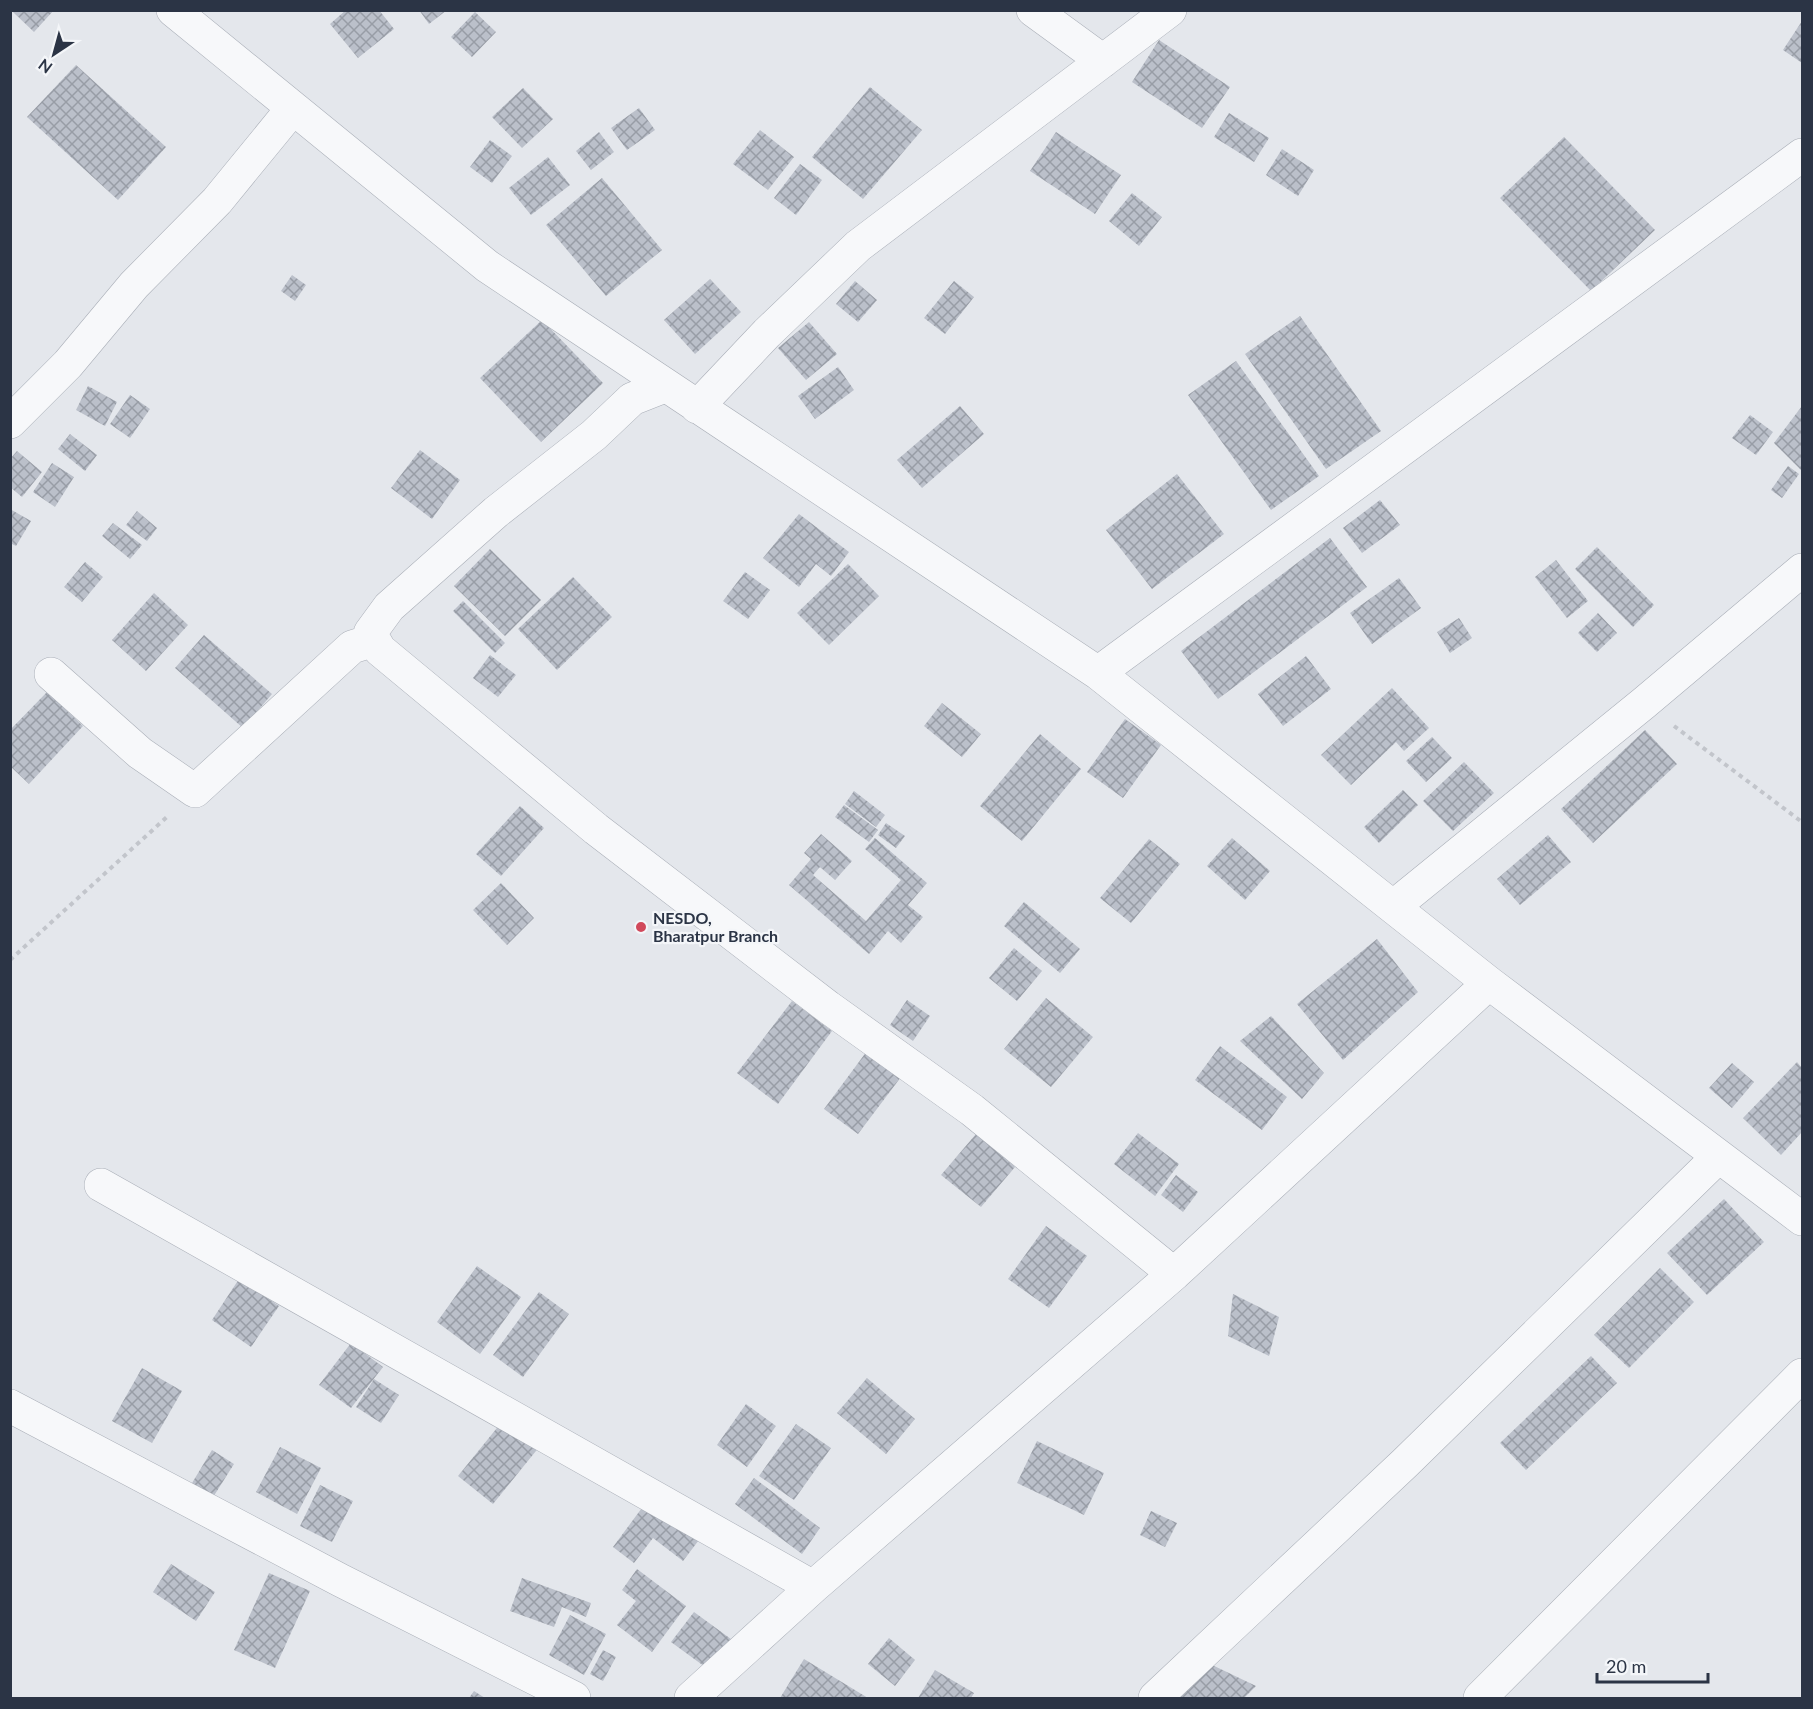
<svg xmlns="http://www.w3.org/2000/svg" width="1813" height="1709" viewBox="0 0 1813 1709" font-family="Lato,sans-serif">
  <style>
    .building { fill: url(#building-cross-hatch) }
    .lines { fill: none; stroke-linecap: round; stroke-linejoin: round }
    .minor-casing { stroke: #a9aeb7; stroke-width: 34 }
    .path { stroke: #c2c5cb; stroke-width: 4; stroke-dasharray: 4.5 4.5; stroke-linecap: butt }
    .minor { stroke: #f7f8fa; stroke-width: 33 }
    .poi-dot { fill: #d1495b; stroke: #f4f6f9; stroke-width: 2 }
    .labels { text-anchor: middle; stroke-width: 4.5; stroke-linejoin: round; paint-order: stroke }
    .poi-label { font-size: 16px; font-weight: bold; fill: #2b3445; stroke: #f4f6f9; text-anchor: start }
  </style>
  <defs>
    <pattern id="building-cross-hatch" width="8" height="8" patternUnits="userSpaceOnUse" patternTransform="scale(1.5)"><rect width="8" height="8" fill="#bbc0ca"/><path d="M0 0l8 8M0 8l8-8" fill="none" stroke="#989da6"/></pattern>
  </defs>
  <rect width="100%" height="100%" fill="#e4e7ec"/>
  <path class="building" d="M11,10H54L34,32Z
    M346,10H379L394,29L358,58L330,24Z
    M419,10H447L429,24Z
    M475,12L496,32L472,57L451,37Z
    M1802,21V63L1783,50Z
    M1159,40L1230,87L1202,128L1132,82Z
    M76,65L166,147L118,200L27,117Z
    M870,87L922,130L863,199L812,157Z
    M523,88L553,119L522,148L492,117Z
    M639,108L655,130L627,150L611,128Z
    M1229,113L1269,138L1254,162L1214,137Z
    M760,130L794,157L768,190L733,164Z
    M599,132L614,152L591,170L576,151Z
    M1056,132L1121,175L1095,214L1030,171Z
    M1564,137L1655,230L1591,291L1500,198Z
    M490,140L512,156L492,183L470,167Z
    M1282,149L1314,170L1298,196L1266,175Z
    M548,157L570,185L531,215L509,188Z
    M800,164L822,180L796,215L774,198Z
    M602,178L662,250L606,296L546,225Z
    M1132,193L1162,217L1139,246L1109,221Z
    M292,275L306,285L295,301L281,291Z
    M710,279L741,312L695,354L664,320Z
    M855,281L877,300L858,322L836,304Z
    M954,281L974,297L945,334L924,318Z
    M1300,316L1381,431L1326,469L1245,354Z
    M542,320L603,383L541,442L480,378Z
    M809,322L837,354L806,380L778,348Z
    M1236,361L1319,476L1271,510L1188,395Z
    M838,367L854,390L815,419L798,396Z
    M88,386L117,402L105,426L76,410Z
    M130,395L150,409L130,438L110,424Z
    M960,406L984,434L922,488L897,460Z
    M1802,406V471L1774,443Z
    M1750,415L1773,432L1756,455L1732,438Z
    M70,434L97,455L85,471L58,449Z
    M420,450L460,480L432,519L391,488Z
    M17,451L42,472L22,497L10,487V459Z
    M52,463L74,477L55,507L33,492Z
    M1788,466L1799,474L1782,498L1771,490Z
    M1177,474L1224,534L1152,589L1106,530Z
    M1380,500L1400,525L1362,553L1343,528Z
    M10,509L31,521L16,546L10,543Z
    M137,511L157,528L147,541L126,525Z
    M799,514L849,552L831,576L816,564L799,587L763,558Z
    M113,523L142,545L130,559L102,536Z
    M1330,538L1367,587L1218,699L1181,651Z
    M1597,547L1654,605L1633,627L1575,569Z
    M490,549L541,600L505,636L454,586Z
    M1556,560L1588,601L1567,618L1535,577Z
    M85,562L103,577L82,602L64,587Z
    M848,564L879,596L829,645L797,613Z
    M745,572L770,590L748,619L723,601Z
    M573,577L612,617L557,670L518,629Z
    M1399,578L1421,608L1372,644L1350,613Z
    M154,593L188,625L146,671L112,640Z
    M463,601L505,643L495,653L453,611Z
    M1598,613L1617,633L1597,652L1578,633Z
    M1459,618L1472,638L1450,653L1437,632Z
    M204,635L272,694L243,728L175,668Z
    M490,655L516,675L498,697L473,678Z
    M1306,656L1331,689L1283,726L1258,694Z
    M1392,688L1429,728L1404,751L1396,742L1351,785L1321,755Z
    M47,692L83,726L29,784L10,766V730Z
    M942,703L981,734L962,757L924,726Z
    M1125,719L1161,745L1123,798L1087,772Z
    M1645,730L1677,764L1593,843L1561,809Z
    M1040,734L1081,769L1022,841L980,806Z
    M1432,737L1452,758L1426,782L1406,761Z
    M1464,762L1494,793L1453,831L1423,801Z
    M1403,790L1418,805L1379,843L1364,827Z
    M854,791L885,815L876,827L845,804Z
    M844,805L878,830L869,842L835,817Z
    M520,806L544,828L501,876L476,854Z
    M886,823L905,836L896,848L878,835Z
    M821,834L852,861L835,880L820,867L813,875L866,921L901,880L865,849L875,838L927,883L908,905L923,917L901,943L888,931L869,954L789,885L811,859L804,853Z
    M1548,835L1571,862L1520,905L1497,879Z
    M1232,838L1270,871L1245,900L1207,866Z
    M1149,839L1180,864L1131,923L1100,898Z
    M501,883L534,918L507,945L473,910Z
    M1024,902L1080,949L1060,973L1004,926Z
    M1377,939L1418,992L1343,1060L1297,1004Z
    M1014,948L1042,971L1017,1001L989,978Z
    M1046,998L1093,1037L1051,1087L1004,1049Z
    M907,1000L930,1016L913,1041L890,1025Z
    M792,1001L832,1031L778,1104L737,1073Z
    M1271,1016L1324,1073L1302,1099L1240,1041Z
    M1220,1046L1287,1097L1262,1130L1195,1080Z
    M867,1051L901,1077L858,1134L824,1109Z
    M1797,1062L1802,1068V1132L1781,1155L1743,1118Z
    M1732,1063L1754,1082L1732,1108L1709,1088Z
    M1138,1133L1179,1164L1155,1196L1114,1164Z
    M976,1134L1015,1167L981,1207L941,1175Z
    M1176,1175L1198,1192L1183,1212L1161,1195Z
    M1724,1199L1764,1242L1707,1295L1667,1253Z
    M1046,1226L1087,1256L1049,1308L1008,1279Z
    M477,1266L521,1297L480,1354L437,1322Z
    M1660,1268L1694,1302L1629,1368L1594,1335Z
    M239,1279L279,1306L251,1347L212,1320Z
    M539,1292L569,1314L523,1377L493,1355Z
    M1233,1294L1279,1317L1269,1356L1228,1336Z
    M351,1343L383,1367L351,1408L319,1385Z
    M1591,1356L1617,1383L1526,1470L1500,1443Z
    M142,1368L182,1391L152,1443L112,1421Z
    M867,1378L915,1419L886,1454L837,1413Z
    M374,1379L399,1395L381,1423L356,1407Z
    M746,1404L776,1426L747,1467L717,1445Z
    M505,1418L540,1446L493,1504L458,1476Z
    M796,1424L831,1448L794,1500L759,1476Z
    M1037,1441L1104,1473L1084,1515L1017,1483Z
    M280,1447L321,1468L297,1514L256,1492Z
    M212,1450L234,1464L210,1502L189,1488Z
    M754,1478L820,1528L802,1554L735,1504Z
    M320,1485L353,1501L332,1542L300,1526Z
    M650,1497L702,1536L683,1561L653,1538L634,1563L613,1547Z
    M1151,1511L1177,1523L1165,1547L1140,1535Z
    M171,1564L215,1592L196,1621L153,1592Z
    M637,1569L686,1606L652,1652L617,1625L636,1601L622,1590Z
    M269,1573L310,1591L275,1668L234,1650Z
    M522,1578L591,1603L586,1617L562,1607L554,1627L510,1611Z
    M694,1612L735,1642L712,1672L671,1642Z
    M570,1615L606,1634L584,1675L549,1655Z
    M889,1638L915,1660L895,1686L868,1664Z
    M603,1650L616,1657L603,1681L590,1674Z
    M804,1659L868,1698H780Z
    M1208,1663L1256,1686L1244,1698H1173Z
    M935,1670L974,1693L971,1698H918Z
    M474,1691L485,1698H469Z"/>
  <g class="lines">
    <g class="minor-casing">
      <path id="minor" d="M173,10L487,266L1098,673L1393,907L1644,703L1802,570
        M1033,10L1103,61
        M665,386L632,399L594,435L496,512L389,607L370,633L380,650L596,829L828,1007L972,1110L1174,1274
        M697,407L767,333L858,246L1170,10
        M10,422L68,364L134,285L217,201L293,108
        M1098,673L1802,155
        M51,674L140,753L195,791L352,647L374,640
        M1393,907L1489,983L1802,1219
        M101,1185L813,1587
        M10,1406L340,1580L574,1698
        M691,1698L813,1587L1174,1274L1489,983
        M1155,1698L1405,1463L1718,1157
        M1480,1698L1802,1375"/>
    </g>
    <path class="path" d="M1674,726L1802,822
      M10,960L168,816"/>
    <use href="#minor" class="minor"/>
  </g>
  <circle class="poi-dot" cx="641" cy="927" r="6"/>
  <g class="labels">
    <g class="poi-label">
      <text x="653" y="924">NESDO,<tspan x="653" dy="18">Bharatpur Branch</tspan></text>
    </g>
  </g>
  <rect width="1813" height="1709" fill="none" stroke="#2b3445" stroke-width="24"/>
  <g transform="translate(54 54) rotate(216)" stroke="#f4f6f9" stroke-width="4.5" paint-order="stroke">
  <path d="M0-4.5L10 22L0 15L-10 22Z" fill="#2b3445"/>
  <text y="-9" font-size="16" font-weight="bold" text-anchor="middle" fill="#2b3445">N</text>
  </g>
  <path d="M1597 1673v9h111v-9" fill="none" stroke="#2b3445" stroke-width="3"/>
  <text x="1606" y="1673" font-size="18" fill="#2b3445" stroke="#f4f6f9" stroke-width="4.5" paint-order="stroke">20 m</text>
</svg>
